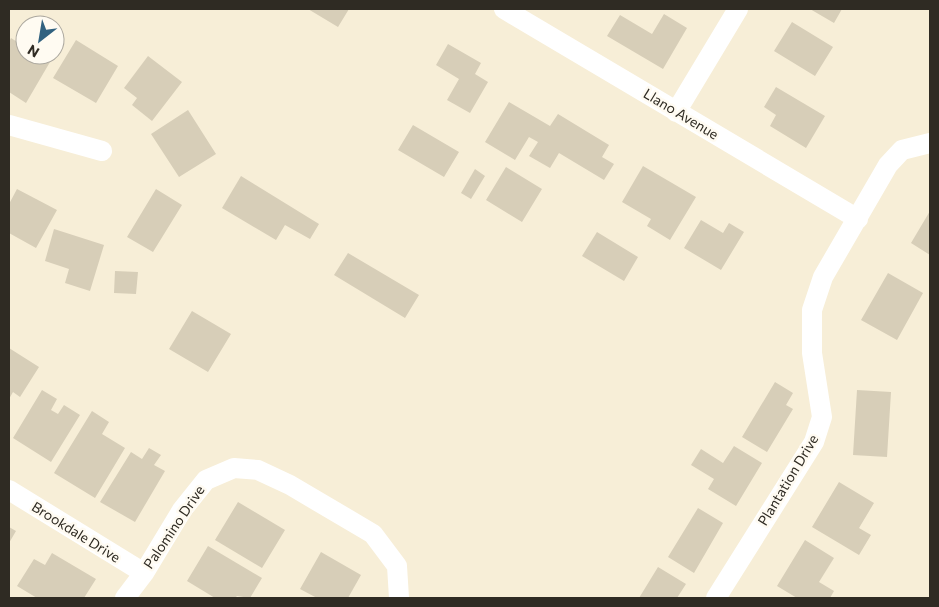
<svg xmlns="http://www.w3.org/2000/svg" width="939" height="607" viewBox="0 0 939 607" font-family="Commissioner,sans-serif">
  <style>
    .building { fill: #d7ceb8 }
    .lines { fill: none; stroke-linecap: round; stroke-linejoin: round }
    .minor { stroke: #fff; stroke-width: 20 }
    .labels { text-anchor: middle; stroke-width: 5; stroke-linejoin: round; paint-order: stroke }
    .street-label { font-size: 14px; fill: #2f2b23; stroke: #fffbf2 }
  </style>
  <rect width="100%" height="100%" fill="#f7eed7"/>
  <path class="building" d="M308,9H349L338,27Z
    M810,9H842L834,23Z
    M664,14L687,28L663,69L607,36L620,15L652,34Z
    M792,22L833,47L815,76L774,51Z
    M11,38L25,47V55H39L50,62L26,103L9,92V42Z
    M76,40L118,66L96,103L53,78Z
    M448,44L481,63L475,74L488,82L470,113L447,100L459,79L436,65Z
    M148,56L182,82L152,121L132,105L137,98L124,88Z
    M776,87L825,116L806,148L770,126L776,115L764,107Z
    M509,102L550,126L558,114L609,145L602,157L614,164L604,180L559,153L550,168L529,156L538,142L529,137L515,160L485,142Z
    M188,110L216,154L179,177L151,134Z
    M413,125L459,152L444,177L398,150Z
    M643,166L696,197L670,240L647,226L651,219L622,202Z
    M506,167L542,189L522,222L486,200Z
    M475,169L485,176L471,199L461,193Z
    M241,176L319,224L310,239L285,225L276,240L222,208Z
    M17,189L57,210L36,248L9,233V204Z
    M156,189L182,205L153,252L127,237Z
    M930,211V255L911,243Z
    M701,220L723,233L729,223L744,232L721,270L684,248Z
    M54,229L104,245L90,291L65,283L69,269L45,261Z
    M597,232L638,257L624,281L582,256Z
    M348,253L419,295L405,318L334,275Z
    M115,271L138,272L136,294L114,293Z
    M888,273L923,293L897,340L861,320Z
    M192,311L231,334L208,372L169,349Z
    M9,348L39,367L20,397L13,392L9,399Z
    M775,382L793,393L786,405L793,409L767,452L742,437Z
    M42,390L57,399L51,410L58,414L64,405L80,415L51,462L13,438Z
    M857,390L891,392L887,457L853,455Z
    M92,411L109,422L102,434L125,448L95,498L54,473Z
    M734,446L762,463L736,506L708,489L714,479L691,465L701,449L723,463Z
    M149,448L161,455L154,465L165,471L135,522L100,502L131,452L142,459Z
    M839,482L874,503L859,528L871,535L859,555L812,527Z
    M238,502L285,530L262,568L215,540Z
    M698,508L723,523L694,573L668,557Z
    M9,527L16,531L9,543Z
    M805,540L834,558L819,582L834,591L830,598H797L777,586Z
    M208,546L262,578L250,598L237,596L235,598H215L187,581Z
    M321,552L361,575L348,598H317L300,589Z
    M52,553L96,579L84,598H37L17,586L34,559L45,565Z
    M658,567L686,584L677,598H639Z"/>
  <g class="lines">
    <path class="minor" d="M504,9L858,219
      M676,112L738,9
      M9,125L102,151
      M9,490L144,573
      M125,598L144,573L182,510L206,480L234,468L258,470L290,485L373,534L397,566L399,598
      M716,598L814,442L822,417L812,353V310L823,277L888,165L902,150L930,143"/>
  </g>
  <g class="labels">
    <g class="street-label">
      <text transform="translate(681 114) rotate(31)" y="5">Llano Avenue</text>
      <text transform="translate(788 480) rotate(-59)" y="5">Plantation Drive</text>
      <text transform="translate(174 527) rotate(-56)" y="5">Palomino Drive</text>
      <text transform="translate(76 532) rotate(32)" y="5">Brookdale Drive</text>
    </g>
  </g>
  <rect width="939" height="607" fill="none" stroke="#2f2b23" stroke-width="20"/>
  <g transform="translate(40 40) rotate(211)"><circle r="24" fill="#fffbf2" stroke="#aca89f"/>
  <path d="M0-4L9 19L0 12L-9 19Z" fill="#31617f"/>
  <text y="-8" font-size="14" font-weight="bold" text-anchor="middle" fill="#2f2b23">N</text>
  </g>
</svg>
